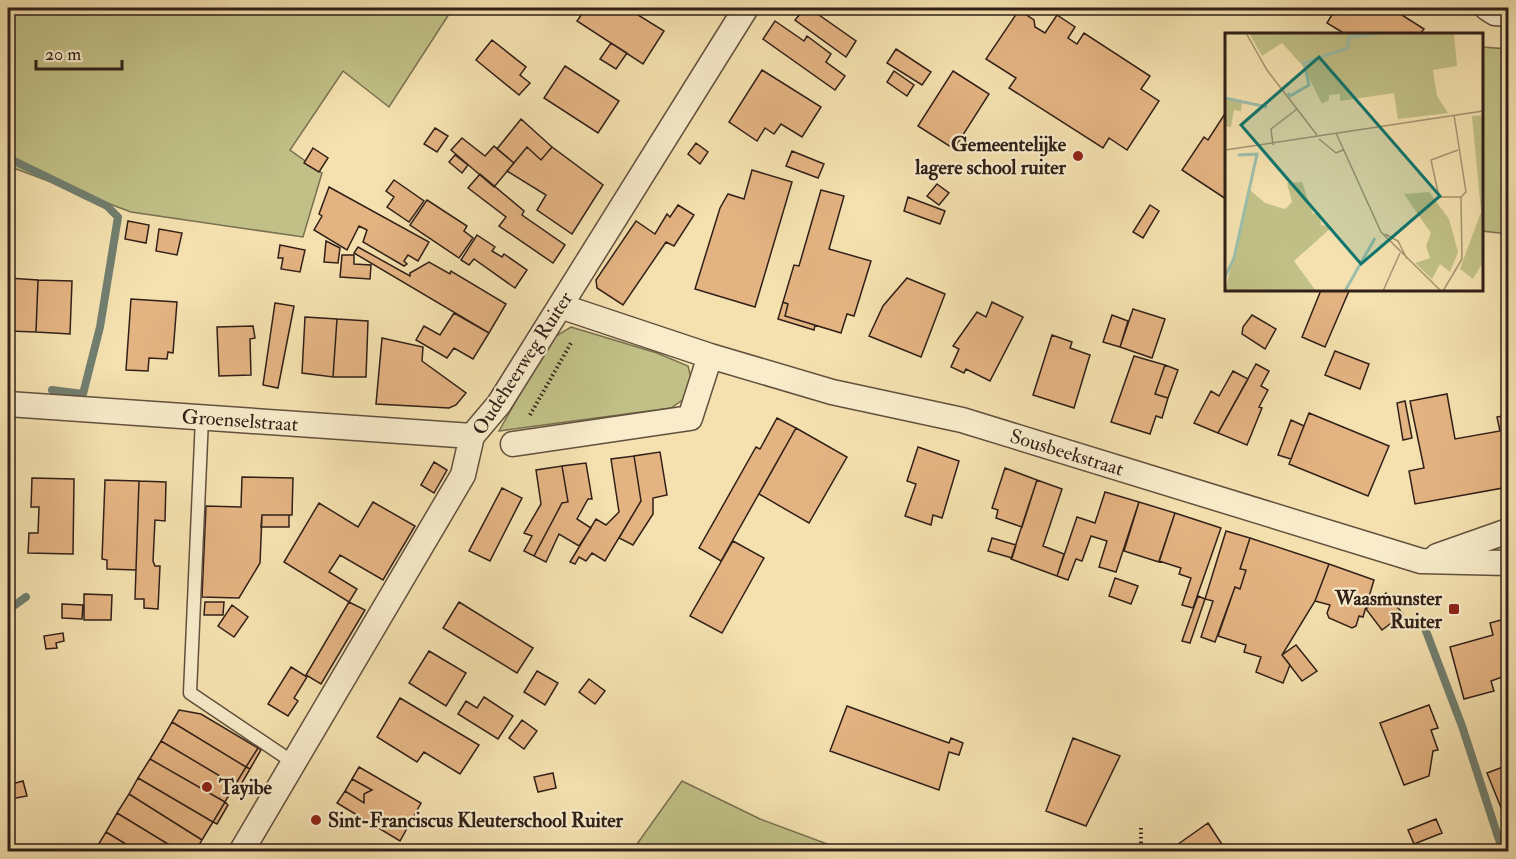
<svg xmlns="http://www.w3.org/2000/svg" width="1516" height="859" viewBox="0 0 1516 859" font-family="'IM FELL Double Pica',serif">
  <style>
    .green { fill: #c1c187; stroke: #797050; stroke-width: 1.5 }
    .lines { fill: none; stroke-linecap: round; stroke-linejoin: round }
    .stream { stroke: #717f70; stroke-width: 8 }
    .building { fill: #e4b382; stroke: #312018; stroke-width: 1.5 }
    .service-casing { stroke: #62503e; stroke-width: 15 }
    .minor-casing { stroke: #62503e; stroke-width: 27 }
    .path { stroke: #312018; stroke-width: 4; stroke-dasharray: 1.5 3; stroke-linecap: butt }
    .service { stroke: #f8eccb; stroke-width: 12 }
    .minor { stroke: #f8eccb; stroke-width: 24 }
    .poi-dot { fill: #8f2418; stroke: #f8eccb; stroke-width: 2 }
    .labels { text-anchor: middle; stroke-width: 4.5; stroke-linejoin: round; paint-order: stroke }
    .poi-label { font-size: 20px; font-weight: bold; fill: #312018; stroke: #f8eccb; text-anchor: end }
    .street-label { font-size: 20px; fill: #312018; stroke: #f8eccb }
    .inset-river { fill: none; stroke: #9cbeab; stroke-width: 3 }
    .inset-road { fill: none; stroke: #a69473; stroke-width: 1.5 }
    .view { fill: #0f766e; fill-opacity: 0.15; stroke: #0f766e; stroke-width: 3 }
    .inset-edge { fill: none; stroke: #312018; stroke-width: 3 }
  </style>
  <rect width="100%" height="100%" fill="#f4e1af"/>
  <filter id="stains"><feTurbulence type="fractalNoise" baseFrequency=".00333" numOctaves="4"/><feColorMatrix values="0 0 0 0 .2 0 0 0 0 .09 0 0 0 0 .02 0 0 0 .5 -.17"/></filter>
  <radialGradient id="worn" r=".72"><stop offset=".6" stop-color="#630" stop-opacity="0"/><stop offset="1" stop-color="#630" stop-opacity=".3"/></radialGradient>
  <path class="green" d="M8,8H453L389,107L343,71L290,150L322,173L303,237L131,212L8,166Z
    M1482,47L1508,49V234L1482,231Z
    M571,327L657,353L688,366L692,382L684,399L671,408L499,431L551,339Z
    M682,781L760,819L846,851H632Z"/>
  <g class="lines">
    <path class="stream" d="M8,158L107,206L118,217L100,327L83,394L52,390
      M8,610L26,597
      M1426,631L1462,726L1503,852"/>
  </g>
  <path class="building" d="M586,8H627L664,31L643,64L577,21Z
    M805,8H809L856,41L846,57L795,20Z
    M1336,8H1391L1424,29L1420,34H1345L1327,23Z
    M1019,10L1034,20L1035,27L1045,33L1057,15L1075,27L1068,38L1077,44L1084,33L1150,76L1141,89L1159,101L1127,150L1109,138L1103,148L1009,88L1016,78L986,59Z
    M775,21L804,41L807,36L831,54L826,62L845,76L835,90L763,39Z
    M492,40L526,67L520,75L530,83L519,95L476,60Z
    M611,43L627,53L616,69L600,59Z
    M896,49L931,72L922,85L887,63Z
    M565,66L619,101L598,133L544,98Z
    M762,70L821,107L802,137L781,124L774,134L765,128L757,141L729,122Z
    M894,71L914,85L907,96L887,82Z
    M953,71L989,94L954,149L918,126Z
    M1226,112V199L1182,170L1204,137L1208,140Z
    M521,119L552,147L541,160L527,147L514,163L497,149Z
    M435,128L448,136L437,152L424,144Z
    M462,138L485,156L494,146L514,163L494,187L451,150Z
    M696,143L708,152L700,164L688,154Z
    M527,147L541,160L552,147L603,185L572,234L537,210L546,195L507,171Z
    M313,148L328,158L319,172L304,163Z
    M792,151L824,164L818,178L786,166Z
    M455,155L468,165L462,173L449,162Z
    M752,170L792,182L755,307L695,289L720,208L728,194L744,199Z
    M480,174L524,211L522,215L565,245L553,263L499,226L506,217L468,188Z
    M394,180L424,201L409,222L387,207L394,197L386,191Z
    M937,184L949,193L939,205L927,196Z
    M329,187L429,242L418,261L408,255L404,261L407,264L404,266L363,242L367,230L359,226L347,250L314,230L322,216L319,214Z
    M821,190L844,196L829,249L871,261L854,316L847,314L841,333L785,316L788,304L783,302L794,265L799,266Z
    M908,197L945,211L940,224L904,211Z
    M427,200L467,226L464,231L473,238L459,258L410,225Z
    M678,205L694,215L674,246L666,242L623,305L597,288L596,280L636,221L655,234L667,214L670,217Z
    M1150,205L1159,211L1143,238L1133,232Z
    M128,221L149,225L146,243L125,239Z
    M159,229L182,233L177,255L156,251Z
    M477,235L495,247L492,251L502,257L504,254L527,270L515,288L474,259L469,265L461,260Z
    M326,241L340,248L338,263L324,262Z
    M280,245L305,250L300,272L281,269L283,258H278Z
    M358,247L410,276V273L429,262L450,274L451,271L506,304L489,333L354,253Z
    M342,255H354V264L371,265L370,279L340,277Z
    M8,278L38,280L36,332L8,331Z
    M907,278L945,294L921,357L869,336L883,306Z
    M38,280L72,281L70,334L36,332Z
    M1321,290L1349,291L1325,347L1302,337Z
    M131,299L177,302L173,353L168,352L167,359L149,358L148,371L126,370Z
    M783,302L788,304L785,316L815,325L814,330L778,319Z
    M992,302L1023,317L990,381L966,369L964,373L951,367L959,349L953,346L977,312L986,317Z
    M275,303L294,306L278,388L263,385Z
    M1133,309L1165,319L1152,358L1120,347Z
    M454,313L489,333L473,359L454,348L447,358L416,340L424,326L440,335Z
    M1112,315L1128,321L1120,347L1103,342Z
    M1252,315L1276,329L1265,349L1242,334L1243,327Z
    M305,317L337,319L333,377L302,373Z
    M337,319L368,321L366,377H333Z
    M253,326L255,338L250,339L251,375L219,376L217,327Z
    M1052,335L1072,342L1070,348L1090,355L1074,408L1033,395Z
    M382,338L423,347L422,361L466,393L456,405L449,408L376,404Z
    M1335,351L1369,364L1360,389L1325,375Z
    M1134,356L1165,365L1155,394L1168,398L1162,418L1156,416L1150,434L1111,422Z
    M1256,364L1269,371L1261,386L1268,390L1259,407L1262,408L1247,445L1218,433Z
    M1165,365L1178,370L1168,398L1155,394Z
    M1233,371L1248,379L1218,433L1194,423L1211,391L1219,396Z
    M1447,394L1455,439L1500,431L1497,417L1508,415V487L1415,504L1409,471L1424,468L1410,401Z
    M1405,401L1412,438L1403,440L1397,403Z
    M1309,413L1389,446L1368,496L1289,464Z
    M777,418L796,428L721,561L699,548L756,447L760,449Z
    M1291,420L1304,426L1291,459L1278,455Z
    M796,428L847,457L809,523L759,494Z
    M918,447L959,461L942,518L933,515L931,525L905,516L916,484L907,481Z
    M660,452L667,495L653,498V514L633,545L619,538L641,501L634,456Z
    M634,456L641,501L605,561L592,553L586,561L579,557L575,564L570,562L596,519L606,525L619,512L611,459Z
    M434,462L447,470L434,493L421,485Z
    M586,463L592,499H588L577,519L591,528L579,546L559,534L546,562L534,556L562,503L568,502L562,466Z
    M562,466L568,502L562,503L534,556L524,551L532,536L524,533L541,504L536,470Z
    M1005,468L1037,480L1022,527L996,518L998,510L992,508Z
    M242,477L293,478L292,515H262L260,563L239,598L202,597L206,506L241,507Z
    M32,478L74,479L73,554L28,553L29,533H38L39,507H31Z
    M105,480L139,481L136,570L107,569V560L102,559Z
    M1037,480L1062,489L1043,546L1064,554L1057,576L1011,559Z
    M139,481L166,482L165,521L155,520L153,561L155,566H160L158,609L144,608V599H135Z
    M502,488L522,498L490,561L469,551Z
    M1105,492L1139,502L1116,572L1099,567L1107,541L1091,536L1082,561L1076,559L1068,580L1057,576L1077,517L1095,523Z
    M373,502L415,526L383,580L340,555L329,572L357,589L349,602L284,562L319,503L358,527Z
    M1139,502L1175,513L1159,562L1124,551Z
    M1175,513L1221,528L1193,608L1182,605L1191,578L1179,574L1181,568L1159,561Z
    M262,515H289V527H261Z
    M1226,531L1250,538L1240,569L1246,570L1240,589L1235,587L1215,642L1201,637L1213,601L1205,599Z
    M992,538L1016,545L1012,558L988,551Z
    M1250,538L1329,564L1315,601L1282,655L1290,665L1283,683L1256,672L1261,657L1244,652L1246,645L1218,636L1235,587L1240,589L1246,570L1240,569Z
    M733,541L764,558L722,633L690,616Z
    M1329,564L1374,580L1363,617L1359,616L1356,626L1352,628L1329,618L1327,613L1330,605L1315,601Z
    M1115,578L1138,586L1131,604L1109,596Z
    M1386,593L1403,614L1382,630L1366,609Z
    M84,594L112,595L111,620H84Z
    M1198,596L1205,599L1190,643L1182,641Z
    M205,602H224L223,615H204Z
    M349,602L365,610L321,684L306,675Z
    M459,602L533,648L517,673L443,628Z
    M62,604L83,605L82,619L62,618Z
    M232,605L248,617L234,637L218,626Z
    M1508,618V675L1491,681L1494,691L1464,699L1450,647L1493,635L1490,623Z
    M63,633L64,641L56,643L57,648L46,649L44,636Z
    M1296,645L1317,671L1302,681L1282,655Z
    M429,651L466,673L446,706L409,683Z
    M291,667L307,677L294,698L298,701L288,716L268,704Z
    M537,671L558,683L545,705L524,692Z
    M589,679L605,691L595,704L579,692Z
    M484,697L513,716L498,739L458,714L466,701L477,708Z
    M400,698L479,745L460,774L424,752L417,762L377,737Z
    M1429,705L1438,728L1431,730L1438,750L1433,751L1429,776L1404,785L1380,723Z
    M847,706L949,743L951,738L963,743L959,755L949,752L939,790L830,751Z
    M179,710L201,714L258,748L246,767L172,722Z
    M522,720L537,731L524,749L509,738Z
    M172,722L246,767L235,785L161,741Z
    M1073,738L1120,756L1086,826L1046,811Z
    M161,741L235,785L225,802L150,759Z
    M258,748L261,750L250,769L246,767Z
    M150,759L225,802L213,822L138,778Z
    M1508,765V825L1487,773Z
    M246,767L250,769L239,788L235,785Z
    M359,767L421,803L400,841L337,803L345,791L364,803V794L372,790L352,779Z
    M553,773L556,788L538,792L534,777Z
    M138,778L213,822L202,840L129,794Z
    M352,779L372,790L364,794V803L345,791Z
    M23,781L27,796L11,799L8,785Z
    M129,794L202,840L195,852H181L117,813Z
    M225,802L228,805L217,824L213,822Z
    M117,813L181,852H139L106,832Z
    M1436,819L1442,833L1414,844L1408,830Z
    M1208,823L1227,852H1167Z
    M106,832L139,852H97L95,850Z"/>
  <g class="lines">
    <g class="service-casing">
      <path id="service" d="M202,418L190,693L294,763"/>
    </g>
    <g class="minor-casing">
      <path id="minor" d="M1487,8L1495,13L1508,14
        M560,306L710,356L832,392L962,420L1421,561L1508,563
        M8,404L472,436
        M513,444L690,418L710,356
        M1437,556L1508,531
        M241,852L463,475L472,436L499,404L746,8"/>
    </g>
    <path class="path" d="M530,415L571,343
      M1141,828V852"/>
    <use href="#service" class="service"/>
    <use href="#minor" class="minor"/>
  </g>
  <g class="poi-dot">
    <circle cx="1078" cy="156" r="6"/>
    <rect x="1448" y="603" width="12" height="12" rx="3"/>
    <circle cx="207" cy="787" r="6"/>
    <circle cx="316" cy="820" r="6"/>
  </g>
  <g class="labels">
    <g class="poi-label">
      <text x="1066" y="151">Gemeentelijke<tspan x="1066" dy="23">lagere school ruiter</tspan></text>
      <text x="1442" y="605">Waasmunster<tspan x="1442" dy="23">Ruiter</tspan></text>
      <text x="219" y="794" text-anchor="start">Tayibe</text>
      <text x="328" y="827" text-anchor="start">Sint-Franciscus Kleuterschool Ruiter</text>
    </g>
    <g class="street-label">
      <text transform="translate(522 363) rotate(-57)" y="7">Oudeheerweg Ruiter</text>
      <text transform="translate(240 420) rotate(4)" y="7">Groenselstraat</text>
      <text transform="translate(1067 452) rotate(17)" y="7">Sousbeekstraat</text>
    </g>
  </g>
  <g transform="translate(1225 33)">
    <rect width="258" height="258" fill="#f4e1af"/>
    <path d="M24,0H229L232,33L208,37L212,63L223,80L173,86L169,60L115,68V61L104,62V67L97,71L78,33L57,10L37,23ZM0,65L17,69L16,78L9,77L6,94L0,93ZM258,82V229L248,246L235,236L256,179L247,83ZM77,149L88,181L95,180L96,192L107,194L69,228L91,258H0L25,157L40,170L60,176L67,169L62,150ZM204,159L224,186L233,219L225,239L215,231L207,246L190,230L205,225L201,213L206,200L179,161Z" fill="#c1c187"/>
    <path class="inset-river" d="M63,60L65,63L84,52L79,30L123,15L124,4L155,0M0,65L42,74M0,244L9,225L32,121L13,122M120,258L150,205"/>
    <path class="inset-road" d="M21,0L42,37L92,102M229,82L241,159L236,164H214L206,127L233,117M111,100L156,199L216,258M94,106L111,120L118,117M48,112L46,96L72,76M0,117L258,78M160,201L173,208L182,226M158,258L175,220M218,258L237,226L236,164"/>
    <path class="view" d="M94,24L215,163L136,231L16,92Z"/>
    <rect width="258" height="258" class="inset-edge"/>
  </g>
  <rect width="1516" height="859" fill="none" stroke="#f4e1af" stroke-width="30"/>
  <rect x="9" y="9" width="1498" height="841" fill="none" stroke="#312018" stroke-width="3"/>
  <rect x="15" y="15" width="1486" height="829" fill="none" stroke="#312018" stroke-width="1.5"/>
  <path d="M36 60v9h86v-9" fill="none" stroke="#312018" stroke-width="3"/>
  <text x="45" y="60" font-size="18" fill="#312018" stroke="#f8eccb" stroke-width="4.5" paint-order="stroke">20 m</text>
  <rect width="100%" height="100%" filter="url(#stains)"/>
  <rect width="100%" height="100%" fill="url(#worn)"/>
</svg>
